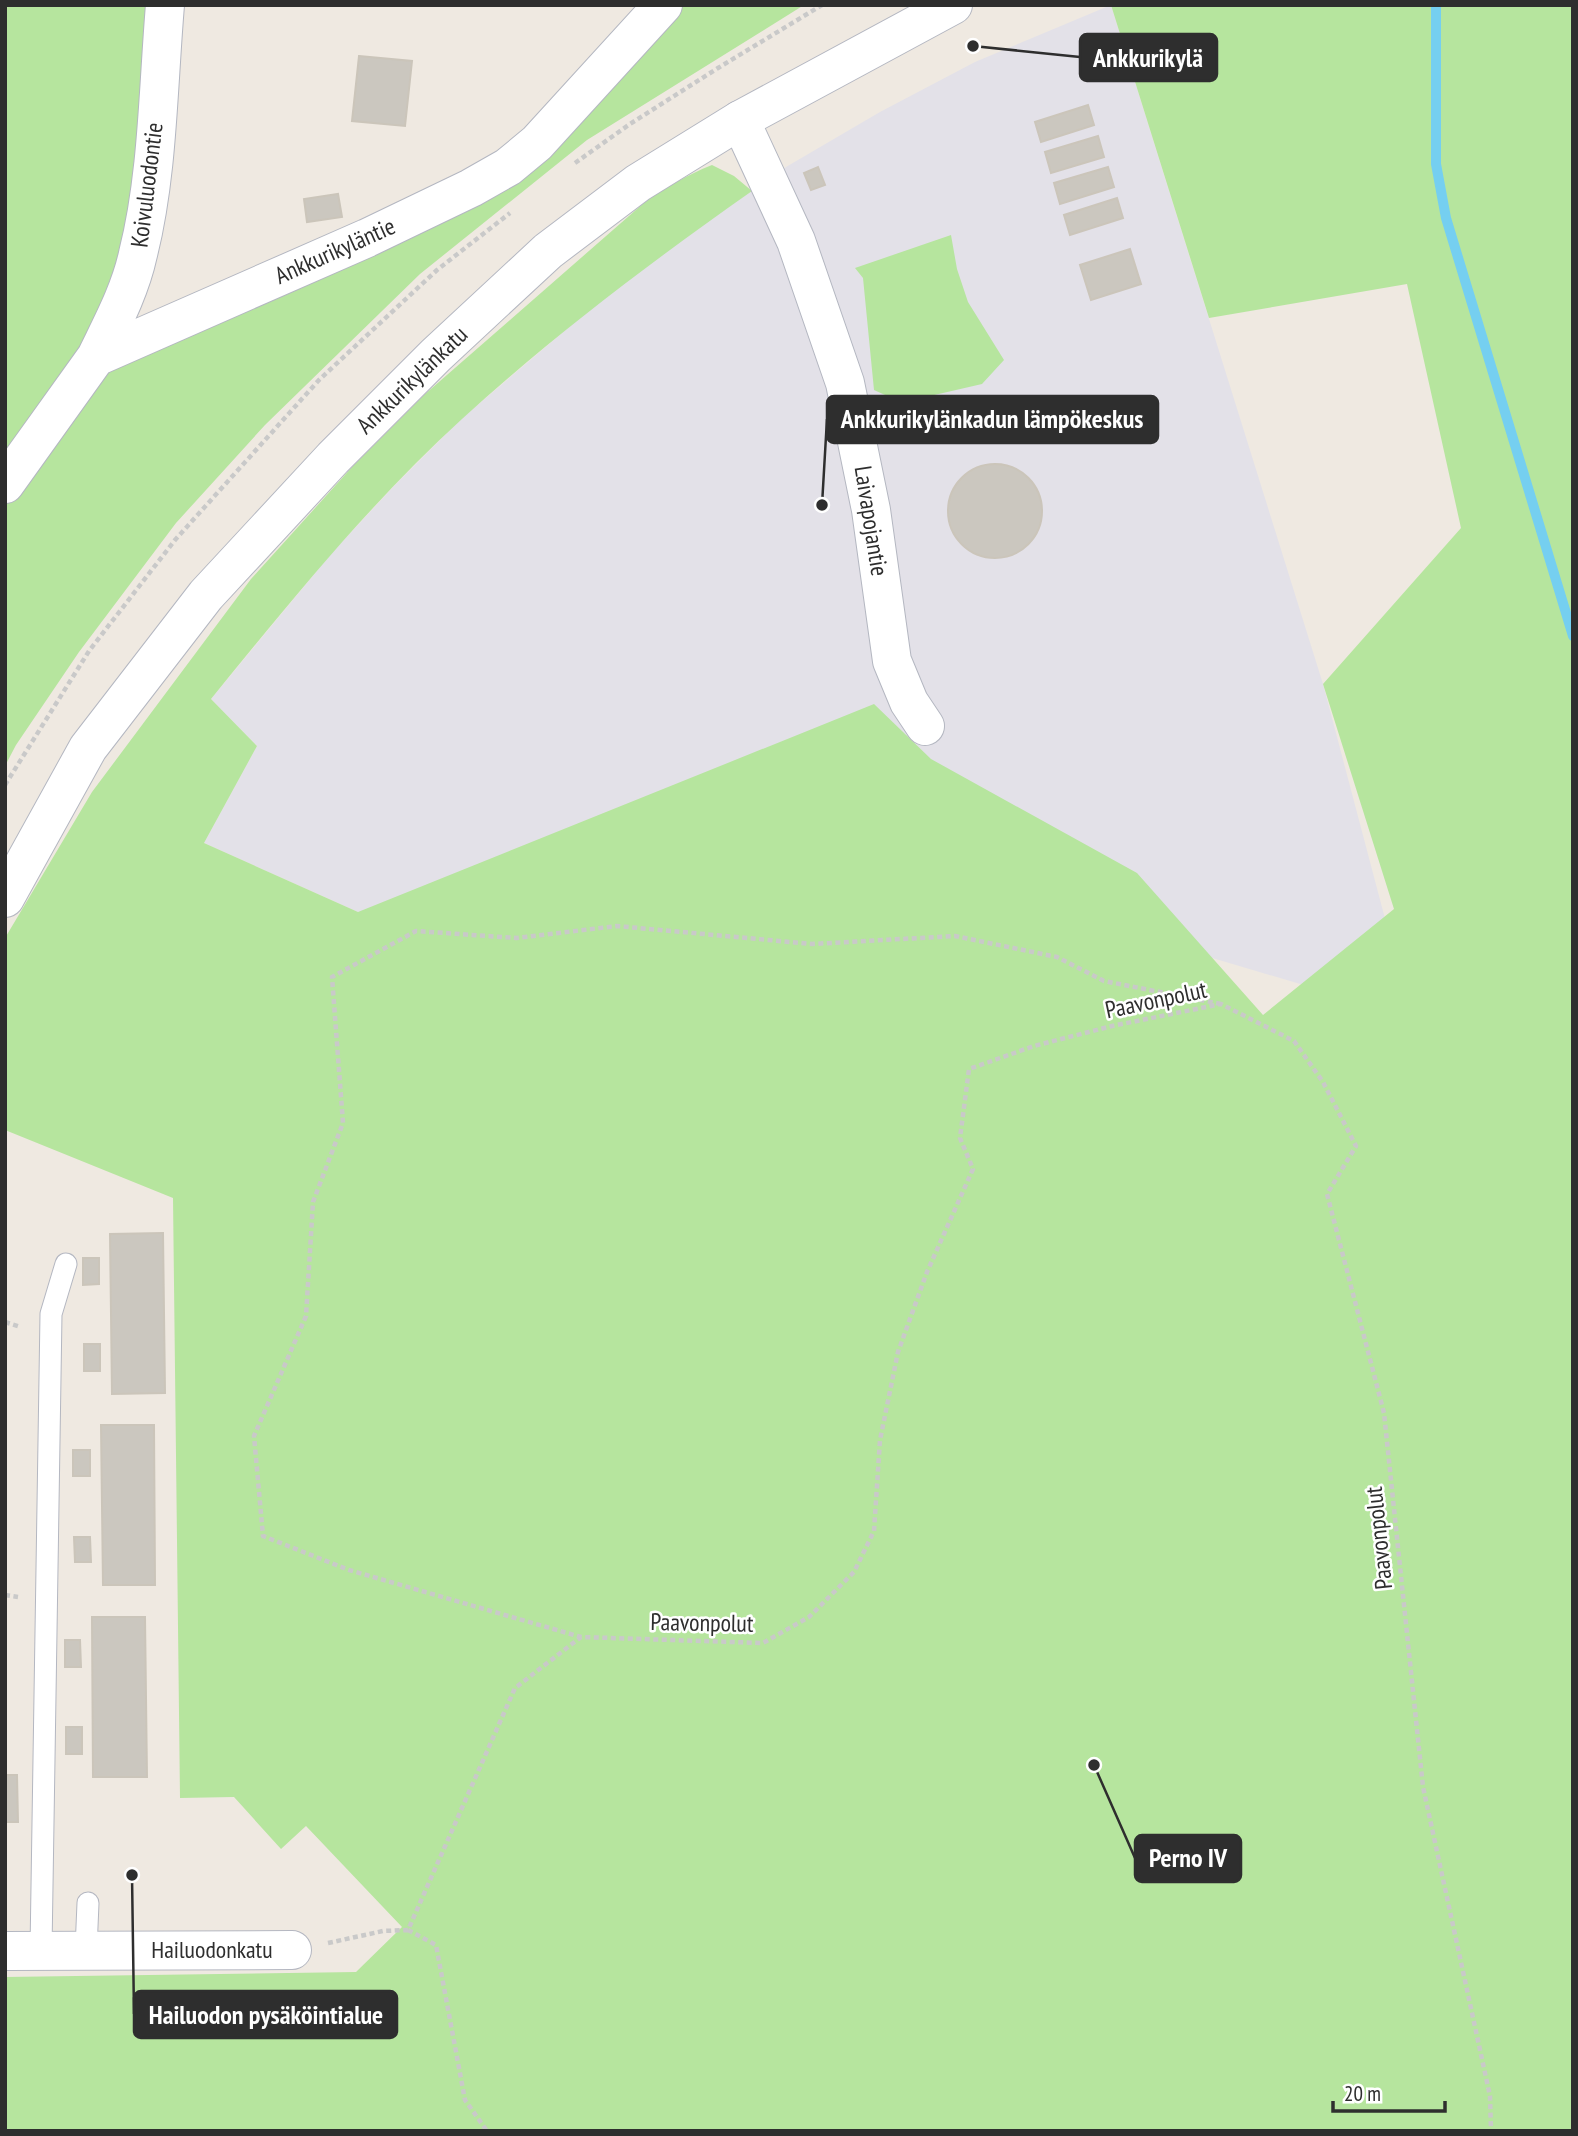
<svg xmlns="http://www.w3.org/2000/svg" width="1578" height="2136" viewBox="0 0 1578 2136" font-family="'PT Sans Narrow',sans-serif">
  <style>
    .industrial { fill: #e3e1e8 }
    .green { fill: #b6e59e }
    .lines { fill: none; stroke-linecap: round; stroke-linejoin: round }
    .stream { stroke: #75cff0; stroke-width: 10 }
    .building { fill: #cbc7bf; stroke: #cbc5ba; stroke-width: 2 }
    .service-casing { stroke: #b4b7c1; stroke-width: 23 }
    .minor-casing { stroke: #b4b7c1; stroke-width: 40 }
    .tertiary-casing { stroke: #b4b7c1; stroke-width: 40 }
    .path { stroke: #c9c9c9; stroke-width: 4.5; stroke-dasharray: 5 3.5; stroke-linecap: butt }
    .service { stroke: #fff; stroke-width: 21 }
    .minor { stroke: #fff; stroke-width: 38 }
    .tertiary { stroke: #fff; stroke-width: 38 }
    .labels { text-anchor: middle; stroke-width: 5; stroke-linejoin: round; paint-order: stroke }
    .street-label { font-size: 24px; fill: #2e2e2e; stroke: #fff }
    .leader { fill: none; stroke: #2e2e2e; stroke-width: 2.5 }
    .callout-dot { fill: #2e2e2e; stroke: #fff; stroke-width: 2.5 }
    .callout { fill: #2e2e2e; stroke: #2e2e2e; stroke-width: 2.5 }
    .callout-label { font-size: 26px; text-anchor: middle; font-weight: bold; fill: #fff }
  </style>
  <rect width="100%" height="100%" fill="#efe9e1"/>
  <path class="industrial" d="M1111,5L1323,684L1411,1017L765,825L358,912L204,843L257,746L211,699L331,554L394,486L460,420L602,299L677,243L786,167L880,112L975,62Z"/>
  <path class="green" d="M5,5H150L131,224L90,333L368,246L666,29L683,5H804L587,140L420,274L265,425L176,523L79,652L16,745L5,766Z
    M1111,5H1573V2131H5V1977L356,1972L402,1927L306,1826L281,1849L234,1797L180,1798L173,1198L5,1130V938L92,792L251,579L353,466L424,395L645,202C666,187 687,175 712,165L734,176L752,191C651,262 553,336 462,419C369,504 290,602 211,699L257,746L204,843L358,912L874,704L931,759L1137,873L1263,1015L1394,909L1323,684L1461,528L1407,284L1209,318Z
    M951,235L957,269L968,302L1004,360L982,384L904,402L894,399L874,390L863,278L855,268Z"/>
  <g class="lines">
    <path class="stream" d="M1436,5V164L1446,218L1573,636"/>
  </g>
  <path class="building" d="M359,56L412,61L405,126L352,121Z
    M1088,105L1094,125L1041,142L1035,122Z
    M1098,136L1104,157L1051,173L1045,152Z
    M818,167L825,185L811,190L804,173Z
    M1108,167L1114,187L1060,204L1054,183Z
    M338,194L342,217L307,222L304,199Z
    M1117,198L1123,218L1070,235L1064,215Z
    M1130,249L1141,284L1091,300L1080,265Z
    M948 511a47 47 0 1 1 94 0a47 47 0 1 1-94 0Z
    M163,1233L165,1393L112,1394L110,1234Z
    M83,1258H99V1284L83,1285Z
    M84,1344H100V1371H84Z
    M101,1425H154L155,1585H103Z
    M73,1450H90V1476H73Z
    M74,1537H90L91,1562H75Z
    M92,1617H145L147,1777H93Z
    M65,1640H80L81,1667H65Z
    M66,1727H82V1754H66Z
    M5,1775H17L18,1822H5Z"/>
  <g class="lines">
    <g class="service-casing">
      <path id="service" d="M41,1950L51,1314L66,1264
        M86,1950L88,1903"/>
    </g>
    <g class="minor-casing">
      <path id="minor" d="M740,120L796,241L845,383L871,510L892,661L909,702L925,726
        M96,357C112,324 130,291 138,254C158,175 158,87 165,5
        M5,484L96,357L367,238L471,188L508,167L537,143L663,5
        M5,1951L292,1950"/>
    </g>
    <g class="tertiary-casing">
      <path id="tertiary" d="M5,898L88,748L206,595L333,458L436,355L548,251L638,183L740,120L953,5"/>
    </g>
    <path class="path" d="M575,163L630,124L718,68L822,5
      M5,785L89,651L175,540L319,380L437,270L510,213
      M1221,1004L1104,981L1057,957L955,936L812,944L617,926L516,938L416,931L332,977L343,1123L313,1202L306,1316L254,1436L263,1536L349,1570L581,1637L763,1643L809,1617L854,1572L874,1531L880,1440L898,1352L927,1272L973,1169L960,1138L969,1069L1034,1046L1112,1026L1221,1004L1294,1041L1323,1082L1356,1146L1327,1194L1384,1413L1423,1787L1490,2096L1491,2131
      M5,1322L21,1327
      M5,1595L18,1597
      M408,1930L436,1945L465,2100L487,2131
      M328,1943L383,1931L408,1930L515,1688L581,1637"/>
    <use href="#service" class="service"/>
    <use href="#minor" class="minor"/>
    <use href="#tertiary" class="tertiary"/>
  </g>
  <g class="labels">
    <g class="street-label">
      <text transform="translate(147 185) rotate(-83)" y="8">Koivuluodontie</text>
      <text transform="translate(335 251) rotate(-24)" y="8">Ankkurikyläntie</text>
      <text transform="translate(412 380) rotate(-44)" y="8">Ankkurikylänkatu</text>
      <text transform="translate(871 521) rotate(81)" y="8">Laivapojantie</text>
      <text transform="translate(1156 1000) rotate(-12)" y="8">Paavonpolut</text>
      <text transform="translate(1379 1538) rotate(-96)" y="8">Paavonpolut</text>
      <text transform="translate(702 1623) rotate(1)" y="8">Paavonpolut</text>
      <text x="212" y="1958">Hailuodonkatu</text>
    </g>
  </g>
  <path class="leader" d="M973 46L1080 57M822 505L827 419M1094 1765L1135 1858M132 1875L134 2014"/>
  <g class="callout-dot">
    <circle cx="973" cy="46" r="7"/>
    <circle cx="822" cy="505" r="7"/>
    <circle cx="1094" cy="1765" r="7"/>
    <circle cx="132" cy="1875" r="7"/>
  </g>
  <g class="callout">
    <rect x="1080" y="34" width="137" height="47" rx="7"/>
    <rect x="827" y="396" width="331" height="47" rx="7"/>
    <rect x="1135" y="1835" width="106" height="47" rx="7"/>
    <rect x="134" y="1991" width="263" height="47" rx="7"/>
  </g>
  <g class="callout-label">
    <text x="1148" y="67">Ankkurikylä</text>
    <text x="992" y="428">Ankkurikylänkadun lämpökeskus</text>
    <text x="1188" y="1867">Perno IV</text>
    <text x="266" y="2024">Hailuodon pysäköintialue</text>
  </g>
  <rect width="1578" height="2136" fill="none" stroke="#2e2e2e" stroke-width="14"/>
  <path d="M1333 2101v10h112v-10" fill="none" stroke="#2e2e2e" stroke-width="3.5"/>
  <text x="1344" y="2101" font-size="21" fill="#2e2e2e" stroke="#ffffff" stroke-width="5" paint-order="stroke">20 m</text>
</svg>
